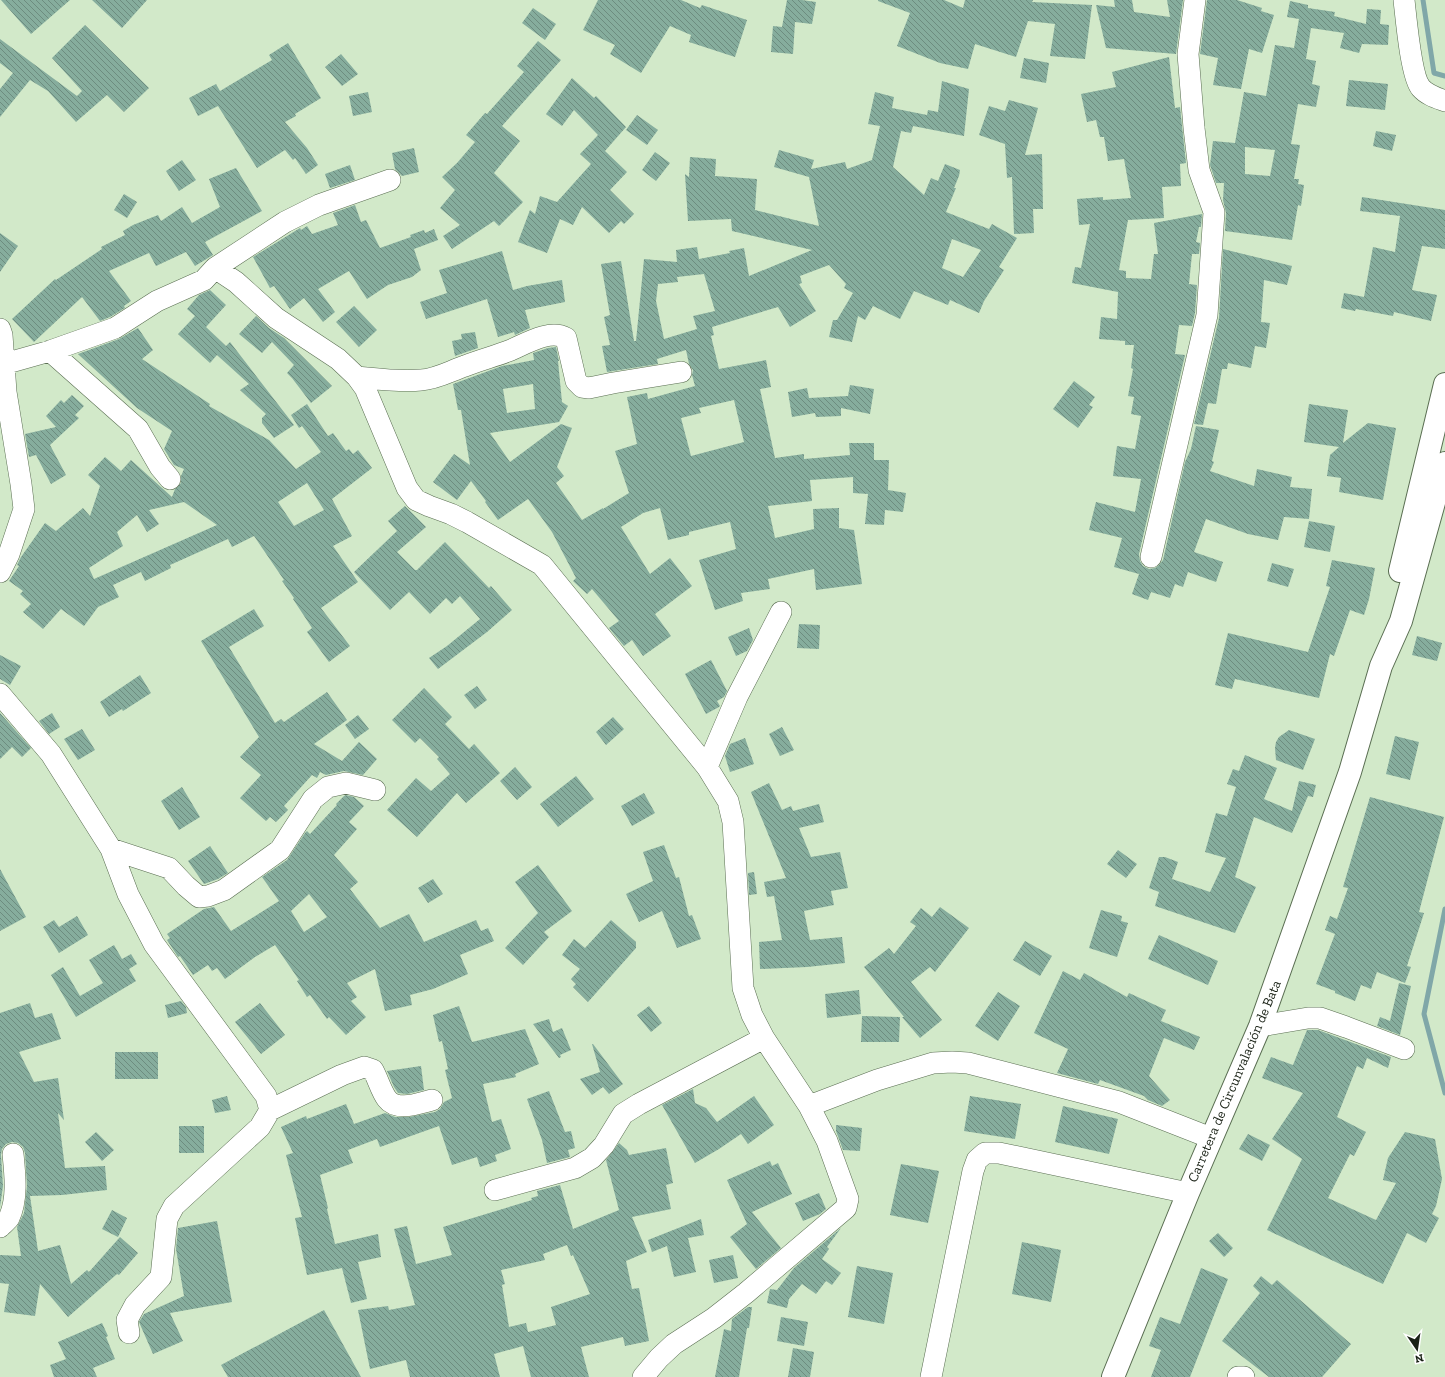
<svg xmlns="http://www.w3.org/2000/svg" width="1445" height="1377" viewBox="0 0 1445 1377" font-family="'Zilla Slab',serif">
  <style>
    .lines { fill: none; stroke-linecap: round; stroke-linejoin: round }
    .stream { stroke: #80a7a8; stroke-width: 5 }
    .building { fill: url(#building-back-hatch); fill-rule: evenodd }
    .minor-casing { stroke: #5a6e52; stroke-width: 22 }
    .major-casing { stroke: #5a6e52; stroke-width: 24 }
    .minor { stroke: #fff; stroke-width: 21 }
    .major { stroke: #fff; stroke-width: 22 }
    .labels { text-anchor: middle; stroke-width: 3.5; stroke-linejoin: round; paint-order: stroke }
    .street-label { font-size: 14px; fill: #192115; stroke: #fff }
  </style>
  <defs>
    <pattern id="building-back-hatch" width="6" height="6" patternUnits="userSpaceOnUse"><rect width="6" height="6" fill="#86ad9d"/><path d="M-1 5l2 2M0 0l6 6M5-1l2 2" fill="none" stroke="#6d8c7f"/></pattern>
  </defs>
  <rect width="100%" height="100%" fill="#d2e9c9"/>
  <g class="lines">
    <path class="stream" d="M1423,0L1434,73L1445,76
      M1445,909L1424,1014L1445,1093"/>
  </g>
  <path class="building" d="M1,0H70L31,34Z
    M92,0H147L122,28Z
    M598,0H681L700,8L702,5L747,20L735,57L689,42L691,35L670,26L641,73L610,54L615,45L583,30Z
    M787,0H802L816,2L812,24L795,22L793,54L771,52L773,26L782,27Z
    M878,0H944L963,8L965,0H1033L1032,2L1092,5L1085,59L1050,56L1055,24L1028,21L1016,57L975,44L968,69L940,63L897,46L910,13L878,1Z
    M1114,0H1132L1134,12L1170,17L1167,0H1183L1176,54L1106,48L1096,5L1115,7Z
    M1207,0H1237L1262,8L1261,11L1274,15L1262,53L1249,49L1241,89L1213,85L1218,58L1200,54Z
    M1290,1L1308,5V8L1335,12L1334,16L1366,24L1367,9L1381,10L1380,24L1389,25L1388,45L1362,44L1359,53L1340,48L1344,33L1311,28L1306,59L1316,61L1312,84L1320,86L1316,107L1298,104L1291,144L1300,145L1294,179H1299L1298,184L1304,185L1301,206L1298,205L1292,240L1225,231L1226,213L1223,200L1224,183H1216L1210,165L1213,141L1235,143L1244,92L1266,96L1275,45L1294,48L1299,19L1287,17ZM1245,147L1275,150L1270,176L1245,174Z
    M533,8L556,24L545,40L522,23Z
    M85,25L149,88L124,112L107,95L76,122L48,91L30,80L0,117V89L13,73L0,63V39L77,96L82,91L52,58Z
    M538,41L561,60L502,126L520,141L494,173L523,202L499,226L494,221L452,249L443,236L460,225L440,208L455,190L442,177L457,163L475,142L466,135L485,113L487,114L524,72L517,66Z
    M288,43L321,98L295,114L296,116L285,122L307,148L318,165L306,174L295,158L293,160L285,150L257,168L218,106L198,116L189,98L216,84L220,91L272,60L269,55Z
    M341,54L358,74L342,86L325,67Z
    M1169,57L1175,108L1180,107L1186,163L1180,164L1181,186L1162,187L1164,218L1128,220L1119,270L1126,271V278L1151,279L1154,254H1158L1154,223L1202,214L1201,227H1199L1196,242L1200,243L1199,254H1192L1189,284L1197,285L1195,313L1192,326L1179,325L1175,354L1185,355L1139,554L1140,561L1143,566L1149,569L1155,568L1159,565L1163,560L1185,462L1191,449L1196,426L1219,430L1212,461L1214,462L1210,471L1254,486L1257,469L1292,477L1290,487L1312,489L1309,519L1284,517L1278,540L1248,534L1206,519L1194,552L1223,562L1216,582L1188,572L1183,587L1175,584L1170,598L1151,592L1148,600L1132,594L1139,574L1114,567L1122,538L1089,530L1096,502L1135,512L1141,479L1113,476L1117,446L1135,449L1141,416L1131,414L1134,397L1128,396L1133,369L1131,368L1134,345H1125V341L1099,339L1101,317L1117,319L1118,292L1072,283L1075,267L1081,268L1090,224L1079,225L1077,199L1103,197V200L1131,198L1124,159L1108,161L1104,137H1100L1096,120L1087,122L1081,94L1116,87L1112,72Z
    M1024,58L1049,63L1046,83L1020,78Z
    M572,78L594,98L596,96L626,127L605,151L627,172L610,190L634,214L624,224L621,221L609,233L582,207L573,225L560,219L547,253L518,242L530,210L535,214L540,196L557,202L591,164L580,154L598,135L574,110L562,126L546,114Z
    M1349,80L1388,84L1385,110L1346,106Z
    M942,81L969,89L964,136L913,126L911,133L901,131L893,167L924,195L931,178L938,181L945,164L960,170L959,176L954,188H956L946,212L989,229L992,224L1017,238L999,267L1004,270L984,301L979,313L950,300L948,305L914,291L900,319L873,306L865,320L858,316L852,342L829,337L833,320H837L853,293L844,288L846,284L829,265L800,276L802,283L799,284L816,311L790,327L778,307L712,327L714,335L711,336L719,369L766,360L771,387L760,389L775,458L804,454V459L850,455L849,443H874V460H889L888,490L906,493L903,512L885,510L884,525L865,524L868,494L853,493V477L810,480L812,501L768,506L775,538L814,529L813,509L839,508V528L854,530L862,584L816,590L814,569L768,579L770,589L741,593L743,601L715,610L699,560L736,549L730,522L689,532V535L668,540L660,508L643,513L621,527L650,574L670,558L692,586L655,614L671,636L643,656L632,640L624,646L609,628L619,621L592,589L587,594L573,581L576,578L552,532L528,499L498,520L485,502L486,501L471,481L457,500L433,482L454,454L470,465L461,410H458L453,384L502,366L534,360L533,353L548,348L556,347L559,361H558L562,402L568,406L559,422L490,433L510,462L561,424L572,428L557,467L564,476L556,483L582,520L603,508V509L629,493L615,451L637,444L627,397L647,393L648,399L695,386L692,375L693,370L689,364L686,350L657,359L658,364L607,372L602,346L610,345L604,317L610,315L601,264L621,261L634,341H636L644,259L677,262L676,250L697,247L699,259L730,253L729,251L744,248L749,276L812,250L732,231L731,219L688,221L685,174L689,177L690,157L716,159L715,176L757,179L755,210L819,226L809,177L774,167L779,150L814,160L811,169L845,162L847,169L872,160L880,126L868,124L875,92L894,97L892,108L927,115L928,110L938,112ZM952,239L981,250L963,277L942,268ZM704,274L715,311L693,316L697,329L664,339L656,301L658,284L678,282L677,277ZM533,384L535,409L507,413L503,389ZM734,400L744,442L691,456L681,418L701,413L699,408Z
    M368,92L372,112L353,116L349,96Z
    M1009,100L1038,108L1025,155L1042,154L1043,209H1033L1034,233L1014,234L1012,177L1007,178L1005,144L979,135L989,106L1005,111Z
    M637,115L658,130L647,145L626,130Z
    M1376,131L1396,135L1392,151L1373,146Z
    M414,148L419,172L402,176L395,169L392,153Z
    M655,152L670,163L656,181L642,170Z
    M182,160L196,180L179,191L166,171Z
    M350,165L355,180L330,188L325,174Z
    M236,168L262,211L205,242L213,255L195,266L186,252L156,266L149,253L109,271L131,301L124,306L125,308L110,317L100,321L82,297L34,342L12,319L55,279L56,280L102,249L101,247L125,235L123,231L133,225L158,215L161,221L182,207L192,223L220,207L209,179Z
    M124,194L137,202L127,218L114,210Z
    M1362,197L1445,210V249L1422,246L1412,290L1437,295L1431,321L1394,312L1393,316L1356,309L1355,311L1341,308L1344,293L1364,297L1373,247L1395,252L1400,216L1360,211Z
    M355,205L361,222L366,220L380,248L411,237L410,235L424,230L425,233L434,229L438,240L414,249L421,270L412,277L388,285L367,299L349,271L318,289L335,312L323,322L304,298L290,309L274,286L270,288L253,257L300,228L301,230L307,226L312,234L338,225L333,213Z
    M0,233L18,246L0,272Z
    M1223,249L1292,266L1287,285L1264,280L1261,322L1270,323L1266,348L1255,346L1251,368L1228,363L1227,369H1222L1216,404L1208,403L1203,425L1194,424L1219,318Z
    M502,251L513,290L527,286L562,280L565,302L525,310L530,328L515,335L514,332L498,337L487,299L426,319L420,302L447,293L439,270Z
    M210,290L226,305L206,327L226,346L230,342L294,425L274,438L262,423V418L266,414L240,390L249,384L217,355L210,363L178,334L195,316L187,309L199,295Z
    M354,306L377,330L359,347L336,322Z
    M256,316L269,328L284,338L332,386L311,403L292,378L287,373L294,365L272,342L262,353L239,334Z
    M138,328L153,350L142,359L210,404L209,406L269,440L296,469L321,452L302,426L299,428L291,415L307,404L328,436L333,433L346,451L349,449L353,454L358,450L372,468L332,499L352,536L333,546L358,582L321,608L350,646L329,662L307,632L312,628L293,599L294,598L282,581L284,580L254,536L232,547L228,539L170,565L171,568L145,581L141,572L113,585L119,597L98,607L84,626L61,609L43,629L23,612L31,604L20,594L23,591L9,581L19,566L17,565L21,557L45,523L56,531L83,508L90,516L100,486L88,475L105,457L121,471L131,460L172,497L175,489L181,483V476L184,469L174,465L164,449L172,431L137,408L78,354L119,339ZM307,483L324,510L294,526L278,502ZM184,502L217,525L94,579L89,568L123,546L117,532L137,515L147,532L159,524L149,510Z
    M475,332L478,348L455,356L452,341L462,339L461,334Z
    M1074,381L1095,397L1089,405L1093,407L1078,428L1053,409Z
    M850,385L874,389L870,414L841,408V416L816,417L815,413L792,417L788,392L807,388L809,398L848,396Z
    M72,395L84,406L75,415L79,418L50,445L66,475L51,484L36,455L29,457L25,434L56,427L46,416L61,400L64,403Z
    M1309,404L1348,410L1343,443L1368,423L1396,428L1383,500L1339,492L1341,478L1327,476L1330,455L1339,447L1304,442Z
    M405,506L426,527L397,552L415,570H417L445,542L489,588L491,586L512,610L487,632L438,669L429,658L447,646L480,619L460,596L452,604L446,598L430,614L409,592L390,610L354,572L397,531L388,521Z
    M1309,521L1335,526L1330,552L1304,547Z
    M1332,560L1375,568L1369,599L1364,615L1350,610L1334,656L1330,654L1319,698L1235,679L1232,689L1215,685L1228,633L1308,652L1330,587L1326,586Z
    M1272,563L1294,569L1288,587L1267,581Z
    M254,609L264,626L229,647L275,723L281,719L284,722L327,692L347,720L314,744L342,761L359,742L377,759L363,775L344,771L326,775L320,772L317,778L312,775L284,806L288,810L276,822L270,817L266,821L240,798L261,775L240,757L259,737L201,641Z
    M799,624L820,625L819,649L797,648Z
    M749,628L753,640L747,651L736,656L728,637Z
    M1417,636L1442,643L1437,661L1412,655Z
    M0,655L21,666L10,685L0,679Z
    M711,660L727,691L724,697L717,701L720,706L719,707L706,714L685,674Z
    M140,675L151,693L123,711L122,709L109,717L100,702Z
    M477,686L487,700L475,709L464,695Z
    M424,688L452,717L445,724L469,749L474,744L500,773L466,803L457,793L417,837L387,810L416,778L431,791L450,774L437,759L439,757L420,738L415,743L392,720Z
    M0,713L31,748L22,757L12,747L0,759Z
    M52,713L60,727L49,734L39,721Z
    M358,715L369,729L355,739L345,725Z
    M613,717L624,729L606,745L596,732Z
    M782,727L794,750L780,756L769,734Z
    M82,729L95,750L78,760L64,739Z
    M1289,730L1315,739L1303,770L1276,760L1275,748L1276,742L1279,737Z
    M1395,736L1419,742L1410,780L1386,774Z
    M745,738L754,764L730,772L725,756L730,744Z
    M1245,755L1277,768L1264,799L1292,811L1299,781L1316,785L1313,797L1308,796L1292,833L1254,817L1235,877L1256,887L1235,933L1155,906L1159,892L1149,888L1159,857H1165L1178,862L1172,879L1210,892L1226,858L1205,852L1216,813L1227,816L1236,787L1227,784L1233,769L1239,771Z
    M515,767L532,787L517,800L500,781Z
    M576,776L594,799L558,827L540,804Z
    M769,783L782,810L791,806L793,811L819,804L824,822L799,828L811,857L840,852L848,888L831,891L834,905L804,911L810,940L842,937L845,963L807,967L760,969L759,942L782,940L774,896L767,897L764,882L786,878L751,792Z
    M182,787L200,817L179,830L161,801Z
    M644,793L655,813L632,826L621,806Z
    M346,795L354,797L364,806L349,822L357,829L334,855L358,882L350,889L380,928L409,914L424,942L476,920L481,931L488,928L494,941L460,955L468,974L433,989L410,995L412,1005L385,1011L375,969L347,983L357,997L351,1001L366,1017L346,1035L329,1017L327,1019L310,995L307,997L297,981L299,980L275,945L255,957L225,979L217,968L212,971L208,965L193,975L180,956L178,957L167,940L170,938L167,934L204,909L214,907L231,931L279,901L262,877L287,860L305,833L307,831L310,834L337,805L336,804L344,796ZM309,894L327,917L304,932L291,911Z
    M1370,797L1444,817L1419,912L1424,913L1407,966L1411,967L1405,983L1377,972L1371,989L1361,985L1355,1001L1335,993V991L1316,984L1335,934L1325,930L1330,916L1337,919L1348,888L1343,887Z
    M664,845L676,878L679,877L689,916L692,915L701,939L677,948L662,911L639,922L626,894L653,881L643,852Z
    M210,846L228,873L218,879L204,884L188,861Z
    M1118,850L1137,864L1126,878L1107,864Z
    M538,865L572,911L544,932L549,937L523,965L505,948L538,913L515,882Z
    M0,869L26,917L0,931Z
    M754,872L757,894L749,895L748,873Z
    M433,879L443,894L428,903L418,888Z
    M940,907L969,928L935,972L930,967L911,982L942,1020L920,1038L902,1017H904L864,967L889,948L894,954L916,926L910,922L921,908L932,917Z
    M1101,910L1122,916L1121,921L1128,923L1117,957L1089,948Z
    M77,916L88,935L59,953L43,927L54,920L59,927Z
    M611,920L636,942V948L588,1002L573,987L576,984L571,979L580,969L562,955L574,939L585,948Z
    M1159,935L1218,961L1208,985L1148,959Z
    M1025,941L1052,956L1040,976L1013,960Z
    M114,945L122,959L131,954L137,964L129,969L136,981L76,1017L51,975L63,967L80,996L103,983L89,960Z
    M1063,971L1080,980L1084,973L1127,997L1129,993L1166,1010L1161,1021L1200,1037L1194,1050L1164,1038L1149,1076L1170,1100L1162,1106L1148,1100L1144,1096L1100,1080L1098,1084L1057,1073L1068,1049L1034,1033Z
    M1399,983L1411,986L1400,1035L1377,1026L1380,1017L1390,1021Z
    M859,990L861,1014L827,1018L825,994Z
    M998,992L1020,1006L998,1041L975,1026Z
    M181,1001L186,1007L187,1013L168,1018L165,1005Z
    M30,1003L35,1018L52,1013L61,1039L19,1052L34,1082L58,1078L64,1120L58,1113L65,1168L105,1166L107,1190L62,1195L30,1196L38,1251L60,1245L71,1284L87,1270L89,1272L120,1237L138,1253L119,1275L117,1274L68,1317L40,1284L35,1316L4,1312L9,1284L0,1283V1255L21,1256L17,1227L24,1213L27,1186L25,1153L23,1147L18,1143L12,1142L6,1144L2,1149L1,1155L3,1186L0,1207V1013Z
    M260,1003L285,1035L261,1054L235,1022Z
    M459,1006L472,1042L525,1029L539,1064L515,1074L516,1077L483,1084L492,1122L501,1119L511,1149L495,1155L497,1161L480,1167L477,1157L452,1165L439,1126L380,1147L377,1139L348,1150L353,1163L320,1175L328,1208L327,1209L335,1244L378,1234L381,1257L358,1262L367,1299L351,1303L342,1268L307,1275L295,1218L302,1217L286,1155L293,1153L281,1127L306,1116L307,1119L346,1104L354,1124L385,1113L395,1117H409L435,1112L440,1109L444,1102L452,1098L445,1070L448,1069L442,1041L439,1042L433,1015Z
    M649,1006L662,1023L651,1032L637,1015Z
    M862,1016L900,1017L899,1042H861Z
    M549,1019L553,1032L562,1028L571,1050L560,1055L561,1057L559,1058L533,1024Z
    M1307,1030H1318L1391,1057L1388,1068L1367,1058L1363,1069L1357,1066L1337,1117L1366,1132L1354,1156L1350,1154L1328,1198L1376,1220L1396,1183L1383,1180L1388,1158L1405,1132L1435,1139L1442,1179L1436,1206L1432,1214L1439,1218L1426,1243L1407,1233L1383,1284L1267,1230L1302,1159L1272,1139L1303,1093L1262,1078L1271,1057L1293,1065Z
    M592,1044H593L623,1084L609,1094L603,1087L592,1095L580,1079L600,1072Z
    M115,1052H158V1079H115Z
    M421,1066L424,1090L407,1094L398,1093L394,1087L387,1071Z
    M693,1089L695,1103L706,1108L717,1122L754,1096L774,1125L748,1144L741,1134L719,1149L695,1163L662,1105Z
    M549,1091L565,1132L571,1131L575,1148L568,1150L570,1157L547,1163L542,1140L527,1099Z
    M227,1096L231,1110L215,1113L212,1100Z
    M970,1096L1021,1104L1015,1139L964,1131Z
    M1063,1106L1118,1119L1109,1154L1055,1142Z
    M836,1125L862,1128L860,1151L843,1150L836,1131Z
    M179,1126H204V1153H179Z
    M96,1132L114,1150L102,1161L85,1142Z
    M1248,1134L1270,1145L1262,1161L1239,1149Z
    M619,1143L627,1150L629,1155L666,1148L673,1183L666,1185L671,1209L632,1217L647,1252L626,1261L632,1289L639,1288L649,1341L625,1346L623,1337L581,1347L589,1377H531L523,1346L494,1354L500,1377H410L406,1360L370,1369L358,1310L388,1306L389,1310L415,1305L394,1229L407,1226L416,1264L452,1255L443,1227L532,1200L531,1198L538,1196L537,1191L560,1185L573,1229L619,1210L606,1160ZM567,1245L571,1256L573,1255L590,1294L551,1307L556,1325L528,1332L526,1323L509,1327L502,1285L505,1284L501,1270L545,1260L543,1254Z
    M770,1161L772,1166L778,1163L792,1194L752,1212L781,1248L756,1269L730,1237L747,1224L727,1180Z
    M901,1164L939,1171L928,1223L890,1215Z
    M819,1193L826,1209L820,1214L803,1221L795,1203Z
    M112,1210L127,1218L118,1237L102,1229Z
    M701,1219L704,1235L688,1238L696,1272L674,1277L667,1246L652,1252L648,1240Z
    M217,1221L232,1302L170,1313L183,1341L153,1354L139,1322L144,1314L184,1296L176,1249L178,1228Z
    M841,1228L827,1247L829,1249L822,1259L841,1273L832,1285L826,1281L816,1294L802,1284L789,1299L787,1308L767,1303L770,1289L777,1290L794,1268Z
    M1218,1233L1233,1248L1224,1257L1209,1241Z
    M1022,1242L1061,1250L1051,1302L1012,1294Z
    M733,1255L738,1278L714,1283L709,1260Z
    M857,1266L893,1273L884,1324L848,1317Z
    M1201,1268L1228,1279L1190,1377H1151L1161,1350L1149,1346L1160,1317L1180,1324Z
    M1261,1276L1272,1285L1277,1280L1351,1344L1322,1377H1269L1222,1341L1260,1293L1253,1286Z
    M748,1307H752L749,1328H747L739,1377H715L724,1329L731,1331L732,1319Z
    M324,1310L361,1377H228L221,1365Z
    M781,1317L808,1322L804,1346L777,1341Z
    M102,1323L108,1336L106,1337L115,1359L93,1368L97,1377H54L50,1365L66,1359L58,1342Z
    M793,1348L814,1352L810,1377H788Z"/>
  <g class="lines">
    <g class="minor-casing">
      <path id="minor" d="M1404,0C1406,17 1411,77 1421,88C1427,95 1437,98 1445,101
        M215,268L285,222L319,205L390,180
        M0,329L2,335L6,392L21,484L24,509L9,554L0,572
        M50,351L138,429L160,467L170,479
        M4,364L50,351L115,328L157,301L204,280L215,268L236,282L276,318L338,359L357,377L365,388L407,488L416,500L429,506L451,514L467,522L542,565L707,767L728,801L733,822L743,988L752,1015L764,1038L809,1106L827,1141L848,1199L846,1208L746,1293L714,1318L674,1344L659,1358L643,1377
        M357,377C378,379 400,382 421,380C437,379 450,371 465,366C480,360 496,356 511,350C527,343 550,329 566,338L576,381L582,387L589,388L613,383L681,372
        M1151,557L1207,315L1214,212L1199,170L1194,128L1188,54L1195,0
        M0,694L51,754L111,849L128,894L154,944L266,1096L270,1110L260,1127L174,1206L167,1219L161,1277L135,1305L127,1320L129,1333
        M707,767L737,697L781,612
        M111,849L169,868L186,886L199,897L208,896L224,890L280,850L313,799L328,787L346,783L375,790
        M1260,1026L1308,1018H1320L1346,1027L1404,1049
        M809,1106L877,1080L933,1063L952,1062L968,1063L1119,1102L1211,1138
        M270,1110L342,1075L364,1067L373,1070C378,1079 381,1091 387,1099C397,1112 419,1103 432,1100
        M495,1190L575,1168L592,1158L604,1145L623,1114L639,1104L764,1038
        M0,1227C3,1224 7,1221 9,1218C18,1199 15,1174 13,1154
        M931,1377L973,1171L977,1160L985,1153H999L1188,1193
        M1238,1377H1244"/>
    </g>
    <g class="major-casing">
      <path id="major" d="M1400,571L1445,384
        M1113,1377L1188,1193L1260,1026L1350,772L1381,666L1401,621L1445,463"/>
    </g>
    <use href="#minor" class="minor"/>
    <use href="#major" class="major"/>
  </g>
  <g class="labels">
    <g class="street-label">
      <text transform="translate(1234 1081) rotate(-67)" y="5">Carretera de Circunvalación de Bata</text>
    </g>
  </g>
  <g transform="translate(1417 1349) rotate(167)" stroke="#ffffff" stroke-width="3" paint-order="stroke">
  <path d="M0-3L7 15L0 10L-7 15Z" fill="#192115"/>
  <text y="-6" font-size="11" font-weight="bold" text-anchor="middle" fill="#192115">N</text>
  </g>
</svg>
